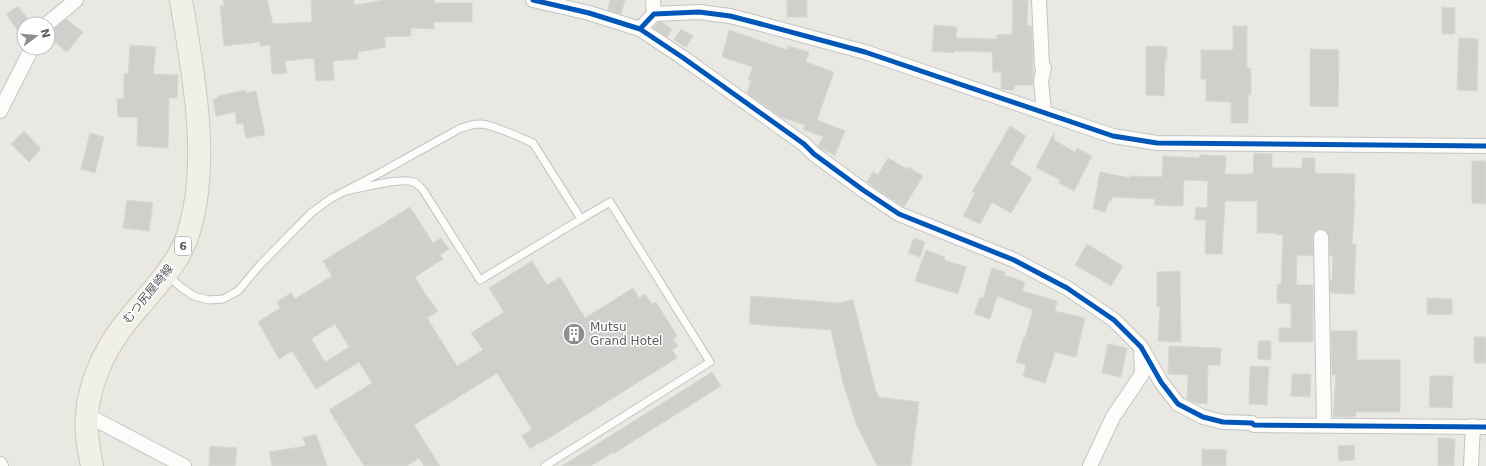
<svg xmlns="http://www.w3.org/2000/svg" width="1486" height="466" viewBox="0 0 1486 466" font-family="'DejaVu Sans','Noto Sans JP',sans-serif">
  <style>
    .building { fill: #cfcfcc; stroke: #d8d7d2; fill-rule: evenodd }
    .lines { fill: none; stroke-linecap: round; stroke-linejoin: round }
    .lane-casing { stroke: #c5c4c4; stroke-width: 9 }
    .street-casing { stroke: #c5c4c4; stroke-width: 16 }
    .primary-casing { stroke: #cfc9b3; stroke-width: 24 }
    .lane { stroke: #fcfcfb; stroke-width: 7 }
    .street { stroke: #fcfcfb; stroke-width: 14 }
    .primary { stroke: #f1f0e6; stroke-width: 22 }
    .cycleway-casing { stroke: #fff; stroke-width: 8 }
    .cycleway { stroke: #0057b8; stroke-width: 5 }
    .labels { text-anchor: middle; stroke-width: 3; stroke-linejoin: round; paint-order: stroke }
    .shield { fill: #fff; stroke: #8b8d90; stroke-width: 1 }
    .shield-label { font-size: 11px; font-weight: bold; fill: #595c61 }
    .street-label { font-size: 12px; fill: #595c61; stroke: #fff }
    .poi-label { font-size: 12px; fill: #595c61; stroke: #fff; text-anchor: start }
  </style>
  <rect width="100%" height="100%" fill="#e9e8e3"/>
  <path class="building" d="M223,0H267L273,24L312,22L311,0H354V5L384,0H435L434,3H472V22H434V29L411,28V36L384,37L386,47L358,52V59L333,61L334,80L316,81L314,58L285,61L287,73L272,74L270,45L260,46V42L224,46L220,6H224Z
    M610,0H625L621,14L608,10Z
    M787,0H807V17H787Z
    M1013,0H1028L1027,26L1031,25L1033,48V85H1014V90L1001,89V72H993L992,52L955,51L954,53L932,51L934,25L957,27L956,38L997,39V35L1012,34Z
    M18,6L30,22L24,24V27L18,31L6,14Z
    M1442,7L1455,8V34H1442Z
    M66,19L83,32L67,52L48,37L55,28Z
    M658,22H662L672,29L667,37L654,28Z
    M1233,26H1247V68H1251V95H1248V123H1231V102L1206,101V79H1201V50H1233Z
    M681,29L693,36L686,47L674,40Z
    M729,30L787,50L788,46L809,52L806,62L834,72L817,120L845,131L835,155L823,150L818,146L823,137L803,129L805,125L781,117L747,93L751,81L748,80L753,67L722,57Z
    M1459,38L1478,39L1477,91L1457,90Z
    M130,45L156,47L153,74L178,75L177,98H169L168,148L137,146L138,117H118L117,99H124V74H128Z
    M1146,46L1167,47V59H1165L1164,96L1146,95Z
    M1310,49L1339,50L1338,107L1310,106Z
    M245,90L246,93L256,91L265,135L246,138L243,123L237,124L235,112L216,116L213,100L218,98V96Z
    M1010,126L1026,136L1010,164L1032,178L1011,213L992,202L980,224L963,216L975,193L972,192Z
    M24,131L41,149L29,162L11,144Z
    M90,133L104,137L95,173L81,169Z
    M1054,133V140L1075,152L1077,148L1092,156L1074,191L1059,183L1060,180L1036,167Z
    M1254,153L1272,154V168H1302V158H1315V173L1355,174L1354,200H1355L1352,244H1356L1354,294L1330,293V280H1332L1333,256H1330L1329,236L1325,230L1321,229L1317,230L1313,233V256L1297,255L1296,285H1313V342H1279V328H1291V304L1277,303V284L1281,285L1283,235H1277V233H1257V201H1225L1222,254H1205L1206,220H1195L1196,207L1207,208L1208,181L1184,180L1183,206L1154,205L1155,199L1112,197L1111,201H1109L1105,212L1093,209L1100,172L1130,178V176L1162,177L1163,156L1199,158L1200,155L1226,156L1225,174H1253Z
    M888,158L907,169L908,167L923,176L904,207L867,182L873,172L878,175Z
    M1472,161H1486V204L1472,203Z
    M127,200L153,203L149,231L123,228Z
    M410,207L433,243L441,238L449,249L440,255L443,259L415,277L429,300H430L438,311L427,318L457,366L483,350L471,333L504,312L489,288L532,261L547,285L560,277L585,318L633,288L639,298L645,294L652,304L656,302L677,336L673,339L678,346L672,350L677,358L541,443L540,442L530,449L522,436L532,429L497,373L414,425L440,466H424L419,458L407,466H364L329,410L372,383L359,362L316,389L292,351L279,359L258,322L280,308L277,302L291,293L295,299L332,276L323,261ZM335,324L349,347L325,362L311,339Z
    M914,238L925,242L920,257L908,253Z
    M1087,244L1123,266L1111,286L1075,265Z
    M926,250L945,257L944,260L966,267L958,294L915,281Z
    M992,268L1005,272L1004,275L1025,282L1022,291L1057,301L1055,311L1085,318L1076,357L1055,352L1045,383L1023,376L1026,365L1016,362L1024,337L1025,338L1033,310L997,296L990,319L974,314L980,297L983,298Z
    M1180,271L1181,342L1158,341L1160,307H1157V272Z
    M751,296L839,303L853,300L876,392H877L878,397L919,402L911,466H877L857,426L843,383L831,330L749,324Z
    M1427,298L1452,299V315L1427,314Z
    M1331,331H1357V360H1400V412H1356L1355,417H1333L1336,375H1332Z
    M1474,337H1486V363H1474Z
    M1258,341H1271V360L1258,359Z
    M1108,344L1127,348L1121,377L1102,373Z
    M1169,346L1221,348L1220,365H1208L1207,404L1195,403L1187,399L1188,375L1168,374Z
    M1250,366L1269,367L1267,405L1249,404Z
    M712,372L721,386L613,454V452L591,466H562Z
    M1292,374H1311L1310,397L1291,396Z
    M1430,376H1453L1452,408L1429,407Z
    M316,434L327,466H272L269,452L306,446L303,438Z
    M1438,438L1455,439L1454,466H1438Z
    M1354,445L1355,460L1339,461L1338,446Z
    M210,446L237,448L235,466H209Z
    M1202,449L1226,450V466H1202Z"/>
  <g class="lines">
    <g class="lane-casing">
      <path id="lane" d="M168,276L182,288L194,296L209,300L223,299L238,291L259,266L311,213L330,199L378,174L459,129C466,126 474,124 481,124C492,125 522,138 533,143L581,219L480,280L423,190C420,187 417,183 413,182C402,177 361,188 346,191
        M545,466L710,362L610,202L581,219"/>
    </g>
    <g class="street-casing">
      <path id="street" d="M533,0L589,13L640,29L682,57L804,144L814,154L863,190L899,214L1014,260L1067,288L1114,320L1141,347L1161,382L1178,404L1203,417L1223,422L1252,423L1254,425L1486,427
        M653,0L654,14
        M1039,0L1042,66L1044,68L1041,81L1044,112
        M47,24L76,0
        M640,29L654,14L699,12L730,16L761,24L865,52L1113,136L1157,143L1486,146
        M0,111L32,48
        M1321,237L1324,426
        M87,415L184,466
        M0,464L1,466
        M1090,466L1113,417L1142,374L1141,349
        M1471,466L1473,426"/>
    </g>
    <g class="primary-casing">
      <path id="primary" d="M92,466C89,450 85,432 87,415C89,385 103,353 121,329C129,318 139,307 148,296C166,275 183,255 190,228C210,158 193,71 181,0"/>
    </g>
    <use href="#lane" class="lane"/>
    <use href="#street" class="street"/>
    <use href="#primary" class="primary"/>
    <g class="cycleway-casing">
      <path id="cycleway" d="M533,0L589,13L640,29L682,57L804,144L814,154L863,190L899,214L1014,260L1067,288L1114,320L1141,347L1161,382L1178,404L1203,417L1223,422L1252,423L1254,425L1486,427
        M640,29L654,14L699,12L730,16L761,24L865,52L1113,136L1157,143L1486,146"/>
    </g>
    <use href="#cycleway" class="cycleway"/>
  </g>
  <defs>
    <g id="building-disc" transform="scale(1.15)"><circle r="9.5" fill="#8b8d8e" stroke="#fff"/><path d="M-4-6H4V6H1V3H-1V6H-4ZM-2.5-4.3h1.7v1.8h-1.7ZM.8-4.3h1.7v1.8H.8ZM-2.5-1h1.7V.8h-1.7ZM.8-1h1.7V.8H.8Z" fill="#fff"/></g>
  </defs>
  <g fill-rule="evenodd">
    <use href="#building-disc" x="574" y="334"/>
  </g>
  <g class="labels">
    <rect class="shield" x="175" y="237" width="16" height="18" rx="3"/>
    <g class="shield-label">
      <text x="183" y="250">6</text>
    </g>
    <g class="street-label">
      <text transform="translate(148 294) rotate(-51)" y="4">むつ尻屋崎線</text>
    </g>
    <g class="poi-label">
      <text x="590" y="331">Mutsu<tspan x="590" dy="14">Grand Hotel</tspan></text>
    </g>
  </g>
  <g transform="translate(36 36) rotate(74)"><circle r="19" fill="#ffffff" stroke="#bdbec0"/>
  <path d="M0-3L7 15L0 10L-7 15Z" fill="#8b8d8e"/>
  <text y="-6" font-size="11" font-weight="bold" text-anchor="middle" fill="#595c61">N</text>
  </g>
</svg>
